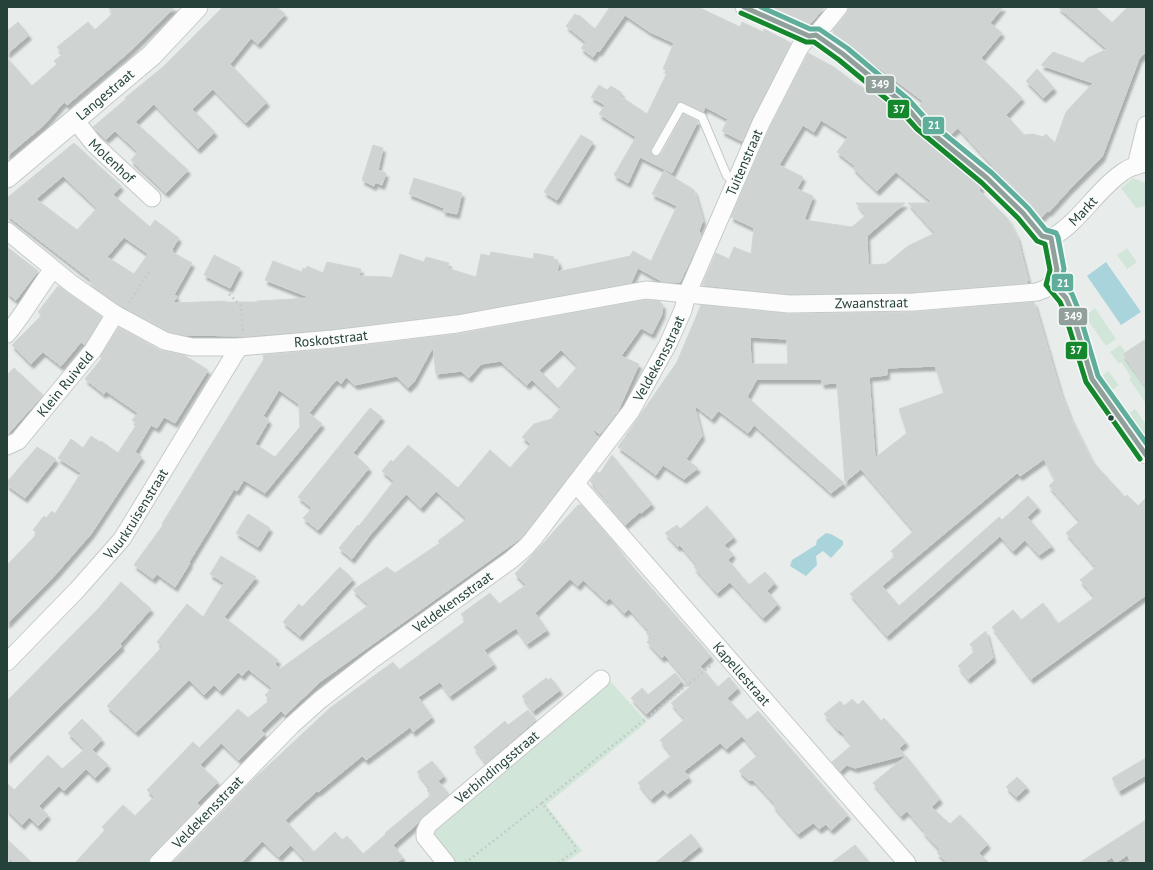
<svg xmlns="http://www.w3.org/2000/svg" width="1153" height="870" viewBox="0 0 1153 870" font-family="'PT Sans',sans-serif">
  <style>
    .green { fill: #d1e6d8 }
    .water { fill: #a9d4db }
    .building { fill: #cfd4d2; stroke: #d1d6d4; fill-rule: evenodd; filter: url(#shadow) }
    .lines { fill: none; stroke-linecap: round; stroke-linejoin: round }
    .service-casing { stroke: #c5cac8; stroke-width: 10 }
    .minor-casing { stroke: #c5cac8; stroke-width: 19 }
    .tertiary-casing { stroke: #c5cac8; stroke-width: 23 }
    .path { stroke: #c3ccca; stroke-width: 2.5; stroke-dasharray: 2 3; stroke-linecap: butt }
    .service { stroke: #fcfcfc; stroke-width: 8 }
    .minor { stroke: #fcfcfc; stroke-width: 17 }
    .tertiary { stroke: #fcfcfc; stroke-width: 21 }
    .bus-1-casing { stroke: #f7fbf9; stroke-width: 8 }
    .bus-2-casing { stroke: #f7fbf9; stroke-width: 8 }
    .bus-3-casing { stroke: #f7fbf9; stroke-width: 8 }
    .bus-1 { stroke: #92a09c; stroke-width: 5 }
    .bus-2 { stroke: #15882e; stroke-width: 5 }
    .bus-3 { stroke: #5fad9b; stroke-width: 5 }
    .bus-dot { fill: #24423a; stroke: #f7fbf9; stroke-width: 1.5 }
    .labels { text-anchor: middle; stroke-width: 4; stroke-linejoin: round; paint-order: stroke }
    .street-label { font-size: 14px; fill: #24423a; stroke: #f7fbf9 }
    .line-badge { stroke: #f7fbf9; stroke-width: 1.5 }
    .badge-label { font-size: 11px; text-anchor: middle; font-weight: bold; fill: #fff }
  </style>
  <defs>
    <filter id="shadow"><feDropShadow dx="2.5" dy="4.5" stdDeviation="1" flood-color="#0004"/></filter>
  </defs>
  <rect width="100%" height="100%" fill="#e8edeb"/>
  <path class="green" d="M1133,178L1146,183V206L1136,208L1121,188Z
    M1127,248L1137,262L1127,269L1117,255Z
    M1095,308L1116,339L1106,346L1085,316Z
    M1120,345L1125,351L1122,354L1146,389L1145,402L1129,379L1131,377L1121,362L1119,364L1110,352Z
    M1108,371L1119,385L1109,393L1099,378Z
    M1135,409L1146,424V446L1125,416Z
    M610,681L647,722L546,805L582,851L565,863H450L430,840L432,830L559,725Z"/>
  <path class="water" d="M1106,262L1141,312L1121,325L1087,276Z
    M826,533L831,534L843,541V545L831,558L823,551L816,556L817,565L806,576L790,566L792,560L816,545L817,540Z"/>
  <path class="building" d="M108,7H175L128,53L67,105L64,102L44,125L7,156V58L32,86L57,64L54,61L63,54L57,47L88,22L95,30L113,13Z
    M223,7H277L285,14L258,44L251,38L230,64L267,102L246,123L213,89L192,109L215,132L198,149L154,104L135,122L188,170L166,193L131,160L138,152L115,131L106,139L93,127L126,99L125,98L164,66Z
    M610,7H698L740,27L742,22L763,32L764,29L791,43L752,118L742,141L722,131L728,119L705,107L703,112L680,102L676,104L651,151L654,156H656L661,154L683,114L698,121L672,173L640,157L628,183L614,175L636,137L599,114L605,105L591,97L599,85L607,90L611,86L622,93L620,96L647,114L668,71L663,69L674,43L650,32L625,15L599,52L598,50L593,57L581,48L586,42L566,26L575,14L578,16L579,15L595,29Z
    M769,7H825L809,25Z
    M849,7H1003L990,23L1002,33L981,58L1022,98L1006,115L1024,135L1033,134L1043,137L1046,134L1055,143L1066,112L1093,83L1041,65L1053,52L1083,63L1088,58L1107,49L1058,7H1095L1112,23L1128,7H1146V52L1139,59L1102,157L1068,191L1049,212L1048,211L1041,218L1022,197L1023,196L1014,189L958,128L950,135L937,124L919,106L923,101L833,34V30L847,13Z
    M18,22L29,35L7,54V31Z
    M808,53L834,67L855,83L882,99L898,112L915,132L982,187L979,190L1008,219L1017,237L1028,280L1027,283L914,292L789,294L702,285L716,253L729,259L734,247L751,254L754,228L731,217L770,127ZM821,120L848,137L837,152L855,166L853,168L877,191L896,172L933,203H908L935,233L908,246L886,264L868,265L867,236L905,203H856L866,215L852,227L804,220L813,196L797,189L803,177L779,165L803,125L814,132Z
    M1037,69L1054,88L1043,98L1026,81Z
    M581,135L593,142L557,200L544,192Z
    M74,143L121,186L113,195L150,227L155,220L179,238L172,249L173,250L172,252L192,263L174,295L177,296L173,303L225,301L224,302H257V301L311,298L265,280L273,261L302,272L303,268L306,269L307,266L323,273L327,262L361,269L359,276L388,277L392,278L400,254L424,262L426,257L449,263L447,268L476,277L481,254L490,256L491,252L533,259L534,253L554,257L553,259L558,260L557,262L559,263L557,272L630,256L633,251L651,261L677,206L652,194L664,171L694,190L703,221L699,230L701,237L680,282H663L638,268L631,283L456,314L332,329L247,336L184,335L169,332L120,305L91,285V280L7,215V198ZM63,176L97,208L77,230L36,199ZM124,237L148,254L134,274L107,257Z
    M373,145L383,148L378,170L386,173L382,185L375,182L374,186L362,180Z
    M414,178L462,193L457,214L443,211L444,208L409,194Z
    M7,247L38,271L16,300L7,293Z
    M214,255L240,268L230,288L204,275Z
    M58,286L102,317L85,344L84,345L81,342L61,366L43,352L31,364L12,345L42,315L38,312Z
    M645,300L659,301L663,305L662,314L652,334L641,328L621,356L639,364L618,411L600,434L594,430L593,431L598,438L521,538L321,681L285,715L281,711L261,730L265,734L239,760L221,743L200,765L218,782L197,803L200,806L151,856L148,863H75L105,830L102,827L123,805L135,816L154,797L147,790L193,742L199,748L238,709L248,718L270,700L265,695L272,688L248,669L242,676L238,672L220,691L214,685L204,695L189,680L136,732L107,706L162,647L157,642L187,604L203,617L224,583L210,574L221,556L256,577L224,617L278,660L275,664L280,669L369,605L353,590L387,567L395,573L440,543L438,541L467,519L436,491L421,508L406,494L370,535L352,559L339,548L358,525L359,526L394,481L382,471L391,460L393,462L408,445L458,488L490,450L510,468L531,444L522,437L534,424L551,419L561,407L532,380L527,385L500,361L481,364L469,378L461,371L436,374L433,347L414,382L408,388L396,376L355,385L346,377L341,384L337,380L334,382L309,413L322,424L265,493L244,480L237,491L234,489L189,562L190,563L175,587L157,574L153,579L134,565L163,525L162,524L264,359L263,355L334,349L458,334ZM561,350L578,366L558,389L539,370ZM279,390L299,404L300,427L275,457L255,444L269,420L263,416Z
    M1034,302L1060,391L1070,417L1092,461L1125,497L1127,495L1138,506L1146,498V595L1031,679L992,627L1013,610L1021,620L1043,603L1058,624L1095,597L1080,580L1096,567L1066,533L1080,521L1049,486L1055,480L1044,459L1020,476L1017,473L882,586L899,606L999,517L1002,520L1028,496L1038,507L1027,517L1052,546L1039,555L1025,540L1013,551L1000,536L887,636L850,594L895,556L891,551L914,531L861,469L845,482L837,383L822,384V379H757L747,397L844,483L831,493L754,425L748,433L719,411H718L712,419L694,405L702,436L686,459L698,468L684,479L663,465L656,475L618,447L677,362L701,305L789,314L914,312ZM750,337L787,339L788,364H751ZM935,366L944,393L899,409L907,433L875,458L869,377L887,375V368Z
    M119,327L160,350L184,355L208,370L175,423L164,417L157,428L151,425L135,452L142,457L91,534L56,574L7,624V565L38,533L33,530L44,516L46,518L52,511L55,514L81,473L58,458L71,439L83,448L91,436L100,442L101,441L118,453L137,424L132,420L138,413L106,391L104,394L85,379L102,358L100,357Z
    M1146,339V386L1123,354Z
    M14,368L43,395L7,435V375Z
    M370,408L382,417L353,453L369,468L318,530L303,518L312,508L298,497Z
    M37,447L56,459L25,498L7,485V482Z
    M612,455L652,504L641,513L640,512L625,525L608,505H611L590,481L597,472L600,473Z
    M578,505H581L611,539L630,564L711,656L700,666L718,687L729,677L738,688L727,698L747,720L758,711L848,815L831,830L826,824L819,829L813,823L798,834L773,805L775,804L753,780H748L739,771L758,755L742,736L726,749L720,743L684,771L689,777L667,794L663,789L651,799L638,783L672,755L660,740L685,719L671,703L691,686L665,655L662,658L647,642L651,638L646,633L649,631L629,609L624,613L610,598L606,601L583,580L578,586L570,579L535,613L547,630L527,644L516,628L484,650L494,664L450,696L440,682L418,697L432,717L413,732L410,727L366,760L362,756L318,792L317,791L285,820L314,852L335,832L342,840L347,836L363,854L386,834L385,833L431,795L427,790L436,782L429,787L417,772L432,761L444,776L438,781L449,794L422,817L417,824L393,845L403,858L396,863H302L305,860L291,845L279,857L262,841L241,863H172L255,778L330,708L393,662L399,670L422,653L466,621L461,614L490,593L499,604L526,585L515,574Z
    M707,506L734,537L724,545L733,554L728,560L749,585L765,572L775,583L767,591L778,604L763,618L730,582L717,593L694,567L697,565L680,545L678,547L665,533L677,525L680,529Z
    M248,514L270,528L258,547L236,533Z
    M340,567L353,579L300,636L283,622L299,604L302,607Z
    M121,582L151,609L120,644L122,646L7,759V701L98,609Z
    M986,631L993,658L968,679L958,666L975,651L970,644Z
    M675,673L682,681L646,714L631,698L642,688L648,695Z
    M546,678L548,680L551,678L560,690L533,711L522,696Z
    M852,699L858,705L863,700L881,721L884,718L906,742L899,748L905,755L855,768L847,765L840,771L832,762L852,745L841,731L838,730L824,714L840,701L844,706Z
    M528,710L536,720L486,763L474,747L505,721L508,725Z
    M82,719L102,739L92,750L108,765L95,778L86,769L64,791L59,786L39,806L48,815L38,826L29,817L22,825L7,810V783L14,790L48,755L62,769L85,749L68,733Z
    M906,756L940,799L931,807L950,824L960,815L988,844L979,853L989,863H948L937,853L940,850L923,832L924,831L907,811L901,816L873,783Z
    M1146,758V775L1119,791L1112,778Z
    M1017,777L1027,787L1016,797L1006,787Z
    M1146,820V863H1132L1127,855L1116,863L1112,857L1103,863H1079Z
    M691,834L700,846L679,863H655Z
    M7,839L32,863H14L7,856Z
    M855,845L870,863H831Z"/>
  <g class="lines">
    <g class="service-casing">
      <path id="service" d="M656,151L681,107L702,117L727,176L736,180"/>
    </g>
    <g class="minor-casing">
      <g id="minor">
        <path d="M744,7L809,36"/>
        <path d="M816,35L839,7"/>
        <path d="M809,36L816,35L843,54L905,105L921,124L987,178L1023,213L1036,230L1042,236L1051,238"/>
        <path id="s1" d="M75,120L94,144L152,198"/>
        <path d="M1136,166L1146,125"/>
        <path id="s2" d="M7,231L72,284L115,314L165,341L192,347H239L333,339L457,324L646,290L789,304L914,302L1037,292L1045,289L1053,283"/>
        <path id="s3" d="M1051,238C1080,222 1096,190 1123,172C1129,167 1138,165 1146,163"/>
        <path d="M1051,238L1057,270L1053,283"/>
        <path d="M1053,283L1066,298L1071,309L1092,379L1146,455"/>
        <path d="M7,334C24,314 37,290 53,269"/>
        <path id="s4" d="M7,446L18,441L93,350L115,314"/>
        <path id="s5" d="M576,484L907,863"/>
        <path id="s6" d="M7,662L77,590L122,539L239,347"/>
        <path id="s7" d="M158,863L291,726L320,700L373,659L511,560L526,547L533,539L631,411L668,344L683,310L687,294L761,123L800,47L809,36"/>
        <path id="s8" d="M446,863L425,837V832L428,825L601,679"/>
      </g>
    </g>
    <g class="tertiary-casing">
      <g id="tertiary">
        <path id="s9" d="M7,177L152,55L197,7"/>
      </g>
    </g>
    <path class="path" d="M229,294L241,306L243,332
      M129,303L151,269
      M465,863L542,803
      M558,863L575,851V846L542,803L713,664"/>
    <use href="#service" class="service"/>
    <use href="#minor" class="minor"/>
    <use href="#tertiary" class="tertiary"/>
    <g class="bus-1-casing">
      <path id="bus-1" d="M744,7L809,36L816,35L843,54L905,105L921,124L987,178L1023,213L1042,236L1051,238L1057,270L1053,283L1066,298L1071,309L1092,379L1146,455"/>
    </g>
    <g class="bus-2-casing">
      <path id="bus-2" d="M741,13L806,42H814L839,60L900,110L917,129L982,183L1018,218L1037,241L1045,244L1050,270L1046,285L1060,302L1064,311L1086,382L1140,459"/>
    </g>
    <g class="bus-3-casing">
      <path id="bus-3" d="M761,7L810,29H819L847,48L909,100L926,119L992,173L1028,208L1046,230L1056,233L1058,237L1064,269L1061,281L1072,294L1077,306L1098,376L1146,443"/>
    </g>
    <use href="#bus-1" class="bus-1"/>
    <use href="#bus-2" class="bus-2"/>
    <use href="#bus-3" class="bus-3"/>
  </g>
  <circle class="bus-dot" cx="1111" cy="418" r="3.5"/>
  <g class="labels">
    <g class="street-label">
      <text dy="5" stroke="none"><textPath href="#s9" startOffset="128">Langestraat</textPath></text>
      <text dy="5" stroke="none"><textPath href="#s1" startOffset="55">Molenhof</textPath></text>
      <text dy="5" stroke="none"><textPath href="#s7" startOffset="932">Tuitenstraat</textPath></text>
      <text dy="5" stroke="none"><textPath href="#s3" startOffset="42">Markt</textPath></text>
      <text dy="5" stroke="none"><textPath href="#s2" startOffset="905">Zwaanstraat</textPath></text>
      <text dy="5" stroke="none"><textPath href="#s2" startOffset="360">Roskotstraat</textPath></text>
      <text dy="5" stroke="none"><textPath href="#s7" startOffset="718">Veldekensstraat</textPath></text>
      <text dy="5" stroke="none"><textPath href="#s4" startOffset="86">Klein Ruiveld</textPath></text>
      <text dy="5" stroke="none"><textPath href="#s6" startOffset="197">Vuurkruisenstraat</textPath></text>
      <text dy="5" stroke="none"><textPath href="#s7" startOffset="395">Veldekensstraat</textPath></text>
      <text dy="5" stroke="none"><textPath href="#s5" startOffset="252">Kapellestraat</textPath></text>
      <text dy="5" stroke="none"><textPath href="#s8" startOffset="136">Verbindingsstraat</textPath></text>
      <text dy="5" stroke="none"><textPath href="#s7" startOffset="71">Veldekensstraat</textPath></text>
    </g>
  </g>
  <g class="line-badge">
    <rect x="865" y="75" width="30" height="19" rx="4" fill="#92a09c"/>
    <rect x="887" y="99" width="23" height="20" rx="4" fill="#15882e"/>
    <rect x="922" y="116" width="23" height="19" rx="4" fill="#5fad9b"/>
    <rect x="1051" y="273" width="23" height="19" rx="4" fill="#5fad9b"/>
    <rect x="1058" y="307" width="30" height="19" rx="4" fill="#92a09c"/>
    <rect x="1065" y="341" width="23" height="19" rx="4" fill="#15882e"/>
  </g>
  <g class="badge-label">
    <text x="880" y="88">349</text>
    <text x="899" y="113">37</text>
    <text x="934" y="129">21</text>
    <text x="1063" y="287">21</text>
    <text x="1073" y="320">349</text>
    <text x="1076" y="354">37</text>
  </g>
  <rect width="1153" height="870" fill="none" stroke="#24423a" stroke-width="16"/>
</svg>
